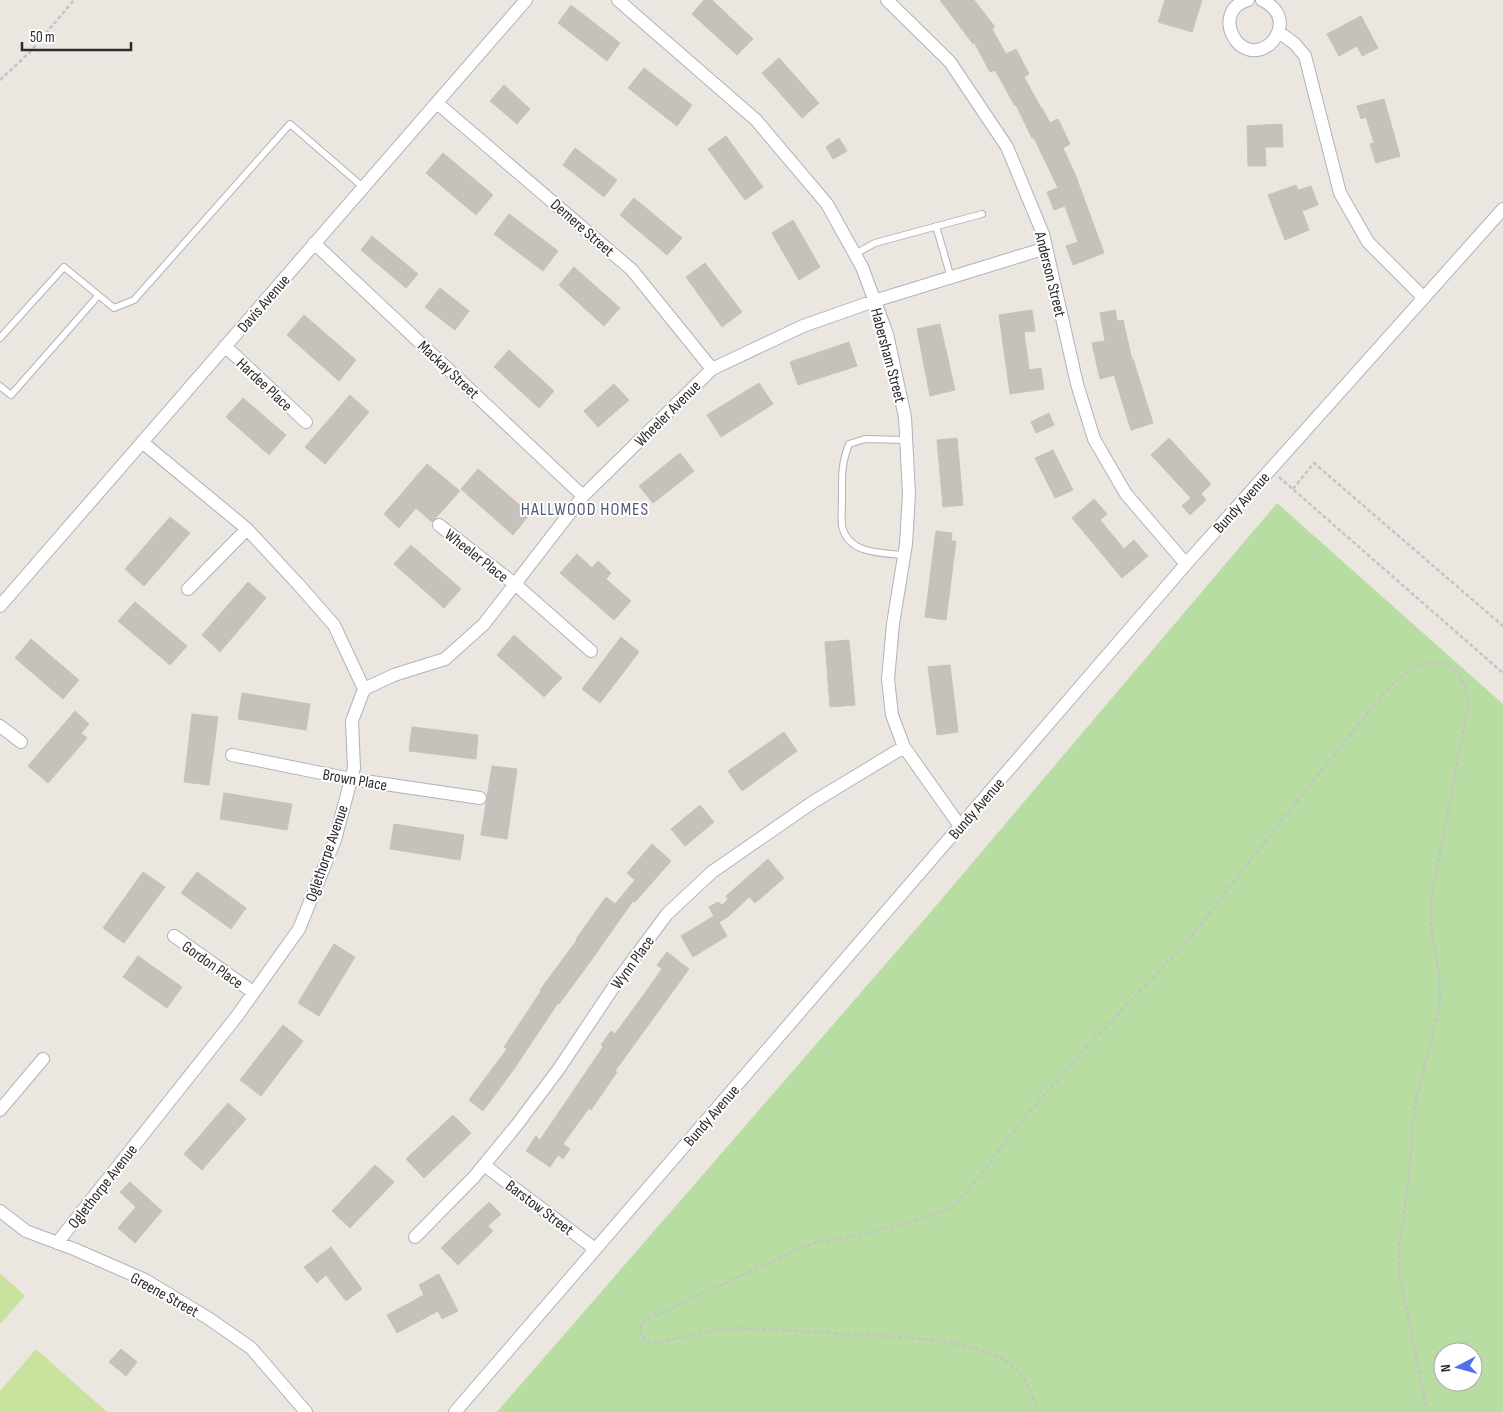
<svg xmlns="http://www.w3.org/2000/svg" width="1503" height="1412" viewBox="0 0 1503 1412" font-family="'Sofia Sans Condensed',sans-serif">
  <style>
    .green { fill: #b8dda2; fill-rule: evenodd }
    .pitch { fill: #c9e39f }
    .building { fill: #c5c1bb; stroke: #c8c2b9 }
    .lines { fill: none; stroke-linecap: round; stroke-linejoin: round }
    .service-casing { stroke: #b0b2bb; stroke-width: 8 }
    .minor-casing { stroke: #b0b2bb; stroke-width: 14 }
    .path { stroke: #c4c4c4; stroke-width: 2.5; stroke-dasharray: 4 2.5; stroke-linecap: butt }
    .service { stroke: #fff; stroke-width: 6 }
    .minor { stroke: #fff; stroke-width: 12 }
    .labels { text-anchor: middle; stroke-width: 4; stroke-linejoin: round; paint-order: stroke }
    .street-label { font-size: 16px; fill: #2c2c2c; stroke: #fff }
    .neighbourhood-label { font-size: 18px; letter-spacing: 1px; fill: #505979; stroke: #fff }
  </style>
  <rect width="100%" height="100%" fill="#ece6e0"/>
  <path class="green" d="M1277,503L1503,704V1412H497L929,914ZM1443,1352H1473V1382H1443Z"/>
  <path class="pitch" d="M0,1273L25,1296L0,1324Z
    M36,1349L107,1412H0V1391Z"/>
  <path class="building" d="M704,0H712L753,39L737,55L692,14Z
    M940,0H974L995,27L992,29L1006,54L1016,49L1029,74L1024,77L1041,108H1042L1050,123L1058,119L1070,144L1063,148L1075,174L1104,253L1073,265L1066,246L1078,242L1065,206L1054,210L1047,192L1058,188L1034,138H1032L1016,105L1015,106L995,70L990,72L974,42L973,44Z
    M1165,0H1202L1192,32L1158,22Z
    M571,5L620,43L607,61L558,23Z
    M1361,16L1378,48L1362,56L1357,46L1339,56L1327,34Z
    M779,58L819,103L802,118L762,73Z
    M644,68L692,105L677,126L628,88Z
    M504,85L530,109L517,124L490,101Z
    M1384,99L1400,156L1376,163L1370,144L1374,143L1366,117L1361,119L1357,106Z
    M1282,124L1283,147H1265L1266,166H1248L1247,126Z
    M726,136L763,187L745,200L708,149Z
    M839,138L847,151L833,159L826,147Z
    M575,148L617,180L604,197L563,165Z
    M443,153L493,195L476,215L426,173Z
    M1296,185L1298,190L1311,186L1318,205L1302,211L1309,230L1285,240L1268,195Z
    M634,198L682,238L667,255L620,215Z
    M509,214L558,251L543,271L494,234Z
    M793,220L820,267L799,280L772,233Z
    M372,236L418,274L406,288L361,250Z
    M705,263L742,312L722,327L686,277Z
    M574,267L620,308L604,326L559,285Z
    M440,288L469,311L455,330L425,307Z
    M1032,310L1035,331L1024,332L1029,370L1041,368L1044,389L1010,394L999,315Z
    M1115,310L1117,321L1123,320L1132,360L1133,359L1153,423L1131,430L1114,375L1100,379L1092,343L1105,341L1100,313Z
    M304,315L356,360L339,381L287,335Z
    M940,324L955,390L930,396L917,329Z
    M849,342L857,366L798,385L790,362Z
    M509,350L554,391L539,408L494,367Z
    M759,383L773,404L721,437L707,415Z
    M614,384L629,400L598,427L584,411Z
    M350,395L369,412L325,464L305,447Z
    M243,398L286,435L269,455L226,417Z
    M1049,413L1054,425L1036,433L1031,422Z
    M957,438L963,505L943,507L937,440Z
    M1169,438L1211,484L1201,494L1206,500L1190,515L1182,506L1191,498L1151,455Z
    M1053,450L1073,490L1055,498L1035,458Z
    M680,453L694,471L653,503L639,486Z
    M427,464L460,491L432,522L416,508L399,528L384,514Z
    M478,469L530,514L513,535L461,489Z
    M1094,499L1107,514L1100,520L1124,549L1134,540L1148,556L1122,578L1072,518Z
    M170,517L190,533L144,586L125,569Z
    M936,531L952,533L951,541H956L946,620L925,617Z
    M411,545L461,589L444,608L394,564Z
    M577,554L592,568L598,561L611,573L606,579L631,601L614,620L560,573Z
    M248,582L266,598L220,652L202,635Z
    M135,602L187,646L170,665L118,621Z
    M514,635L562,678L544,697L497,655Z
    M621,637L639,652L600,703L582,689Z
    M31,639L79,680L63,699L15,658Z
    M849,640L855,705L830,707L825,642Z
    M950,665L958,732L937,735L928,667Z
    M242,693L310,704L306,730L238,719Z
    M75,711L89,724L81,733L87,738L48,783L28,766Z
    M192,714L218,717L209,785L184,782Z
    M412,727L478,735L476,759L409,751Z
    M784,732L797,751L742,791L728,771Z
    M492,766L517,769L507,839L481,835Z
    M224,793L292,804L287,830L220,819Z
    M700,805L714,822L685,846L671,829Z
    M394,824L464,835L460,860L390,849Z
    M652,844L671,861L635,902L633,901L590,962L559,1004L558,1003L514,1069L483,1111L469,1100L507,1049L504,1047L541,991L540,990L577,940L576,939L606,897L615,904L635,880L627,873Z
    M768,859L784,878L755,903L749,897L729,916L719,922L727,936L693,957L681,936L714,916L709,907L718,902L722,905L728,899L726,896Z
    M143,872L165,887L124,943L103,928Z
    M197,872L246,908L231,929L181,893Z
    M334,944L355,957L319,1016L298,1003Z
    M667,952L689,969L615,1071L617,1072L591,1110L589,1108L563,1144L570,1149L563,1159L558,1155L550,1167L526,1151L536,1136L540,1140L603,1047L601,1045L611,1031L615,1034L642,997L662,969L657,965Z
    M138,956L182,987L167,1008L123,977Z
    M283,1025L303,1041L261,1096L240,1080Z
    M228,1103L246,1119L202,1170L184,1154Z
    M453,1115L471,1133L424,1178L406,1159Z
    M375,1165L394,1182L350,1228L332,1211Z
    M130,1182L162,1211L135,1243L118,1228L136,1207L120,1192Z
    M489,1202L501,1214L488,1226L493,1231L458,1265L441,1248Z
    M331,1247L362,1289L346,1301L326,1275L317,1283L304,1267Z
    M439,1274L458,1311L442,1319L438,1311L397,1333L387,1315L424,1295L419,1285Z
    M121,1349L137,1362L126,1376L109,1362Z"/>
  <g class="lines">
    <g class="service-casing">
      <path id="service" d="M936,226L951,278
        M855,254L875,243L982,214
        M0,338L64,267L114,308L134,300L290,124L363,187
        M0,386L11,395L98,296
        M904,555C881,553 848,554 842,526C841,517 842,507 842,498C842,476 841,465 849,444L865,439L906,440"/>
    </g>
    <g class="minor-casing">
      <path id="minor" d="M618,0L756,120L827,204L862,267L887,334L905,417L909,494L906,544L893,624L888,679L892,715L904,747L960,826
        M887,0L950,62L1007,147L1043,234L1077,384L1094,439L1126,494L1186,564
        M1248,0C1209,11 1239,69 1270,44C1276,39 1279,32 1280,24C1280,12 1272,5 1262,0
        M1279,32L1295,44L1305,56L1340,193L1368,242L1424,298
        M437,103L632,270L712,369
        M314,243L583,496
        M225,346L306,422
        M439,525L516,585L591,651
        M188,589L247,529
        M0,606L526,0
        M364,689L394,675L445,659L484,624L583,496L712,369L803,326L874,301L1046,248
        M0,726L21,742
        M232,755L351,779L480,798
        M174,936L253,992
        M0,1110L43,1059
        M484,1165L595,1249
        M0,1211L26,1231L74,1249L145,1280L208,1318L251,1348L306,1412
        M415,1237L474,1177L516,1126L558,1070L621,976L667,914L712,872L813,802L904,747
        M57,1243L237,1016L299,929L335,840L354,768L352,721L364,689L334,625L298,584L247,529L142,442
        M455,1412L1186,564L1503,209"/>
    </g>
    <path class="path" d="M0,80L29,53L74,0
      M1279,477L1503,673
      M1293,489L1314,463L1503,626
      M1038,1412C1033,1397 1027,1379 1015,1368C984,1337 885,1336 842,1334C806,1331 770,1329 735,1328L714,1330L653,1344C641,1340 635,1330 645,1320L801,1248L813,1243L856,1236L900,1225L934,1215L956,1204L974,1183L1026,1116L1092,1041L1186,943L1274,830L1388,688C1398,679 1408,670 1420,666C1452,653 1468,679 1468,707L1431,899V927L1439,973L1440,997L1438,1014L1414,1109L1408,1185L1399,1248V1272L1427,1412"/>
    <use href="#service" class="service"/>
    <use href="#minor" class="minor"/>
  </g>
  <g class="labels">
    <g class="street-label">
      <text transform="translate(583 227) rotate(41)" y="6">Demere Street</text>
      <text transform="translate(1051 274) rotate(76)" y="6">Anderson Street</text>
      <text transform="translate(263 303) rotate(-49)" y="6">Davis Avenue</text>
      <text transform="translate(889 355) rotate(75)" y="6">Habersham Street</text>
      <text transform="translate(449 369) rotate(43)" y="6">Mackay Street</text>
      <text transform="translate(265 384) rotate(43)" y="6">Hardee Place</text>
      <text transform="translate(667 413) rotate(-45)" y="6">Wheeler Avenue</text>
      <text transform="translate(1241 502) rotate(-48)" y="6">Bundy Avenue</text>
      <text transform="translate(477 555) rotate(38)" y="6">Wheeler Place</text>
      <text transform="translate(355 779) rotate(10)" y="6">Brown Place</text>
      <text transform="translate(976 808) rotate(-49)" y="6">Bundy Avenue</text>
      <text transform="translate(326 853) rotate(-71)" y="6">Oglethorpe Avenue</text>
      <text transform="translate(632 962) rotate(-54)" y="6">Wynn Place</text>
      <text transform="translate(213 964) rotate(35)" y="6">Gordon Place</text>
      <text transform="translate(711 1115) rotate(-49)" y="6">Bundy Avenue</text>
      <text transform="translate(102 1186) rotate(-52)" y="6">Oglethorpe Avenue</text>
      <text transform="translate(540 1207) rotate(37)" y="6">Barstow Street</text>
      <text transform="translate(165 1294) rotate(29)" y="6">Greene Street</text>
    </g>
    <g class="neighbourhood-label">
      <text x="585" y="515">HALLWOOD HOMES</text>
    </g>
  </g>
  <g transform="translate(1458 1367) rotate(264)"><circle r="24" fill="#ffffff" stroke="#ababab"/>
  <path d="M0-4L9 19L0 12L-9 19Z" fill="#5072e9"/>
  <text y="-8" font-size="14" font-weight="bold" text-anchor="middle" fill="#2c2c2c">N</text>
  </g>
  <path d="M22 42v8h109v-8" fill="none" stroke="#2c2c2c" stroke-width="2.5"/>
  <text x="30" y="42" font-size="15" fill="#2c2c2c" stroke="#ffffff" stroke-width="4" paint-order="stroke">50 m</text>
</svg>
